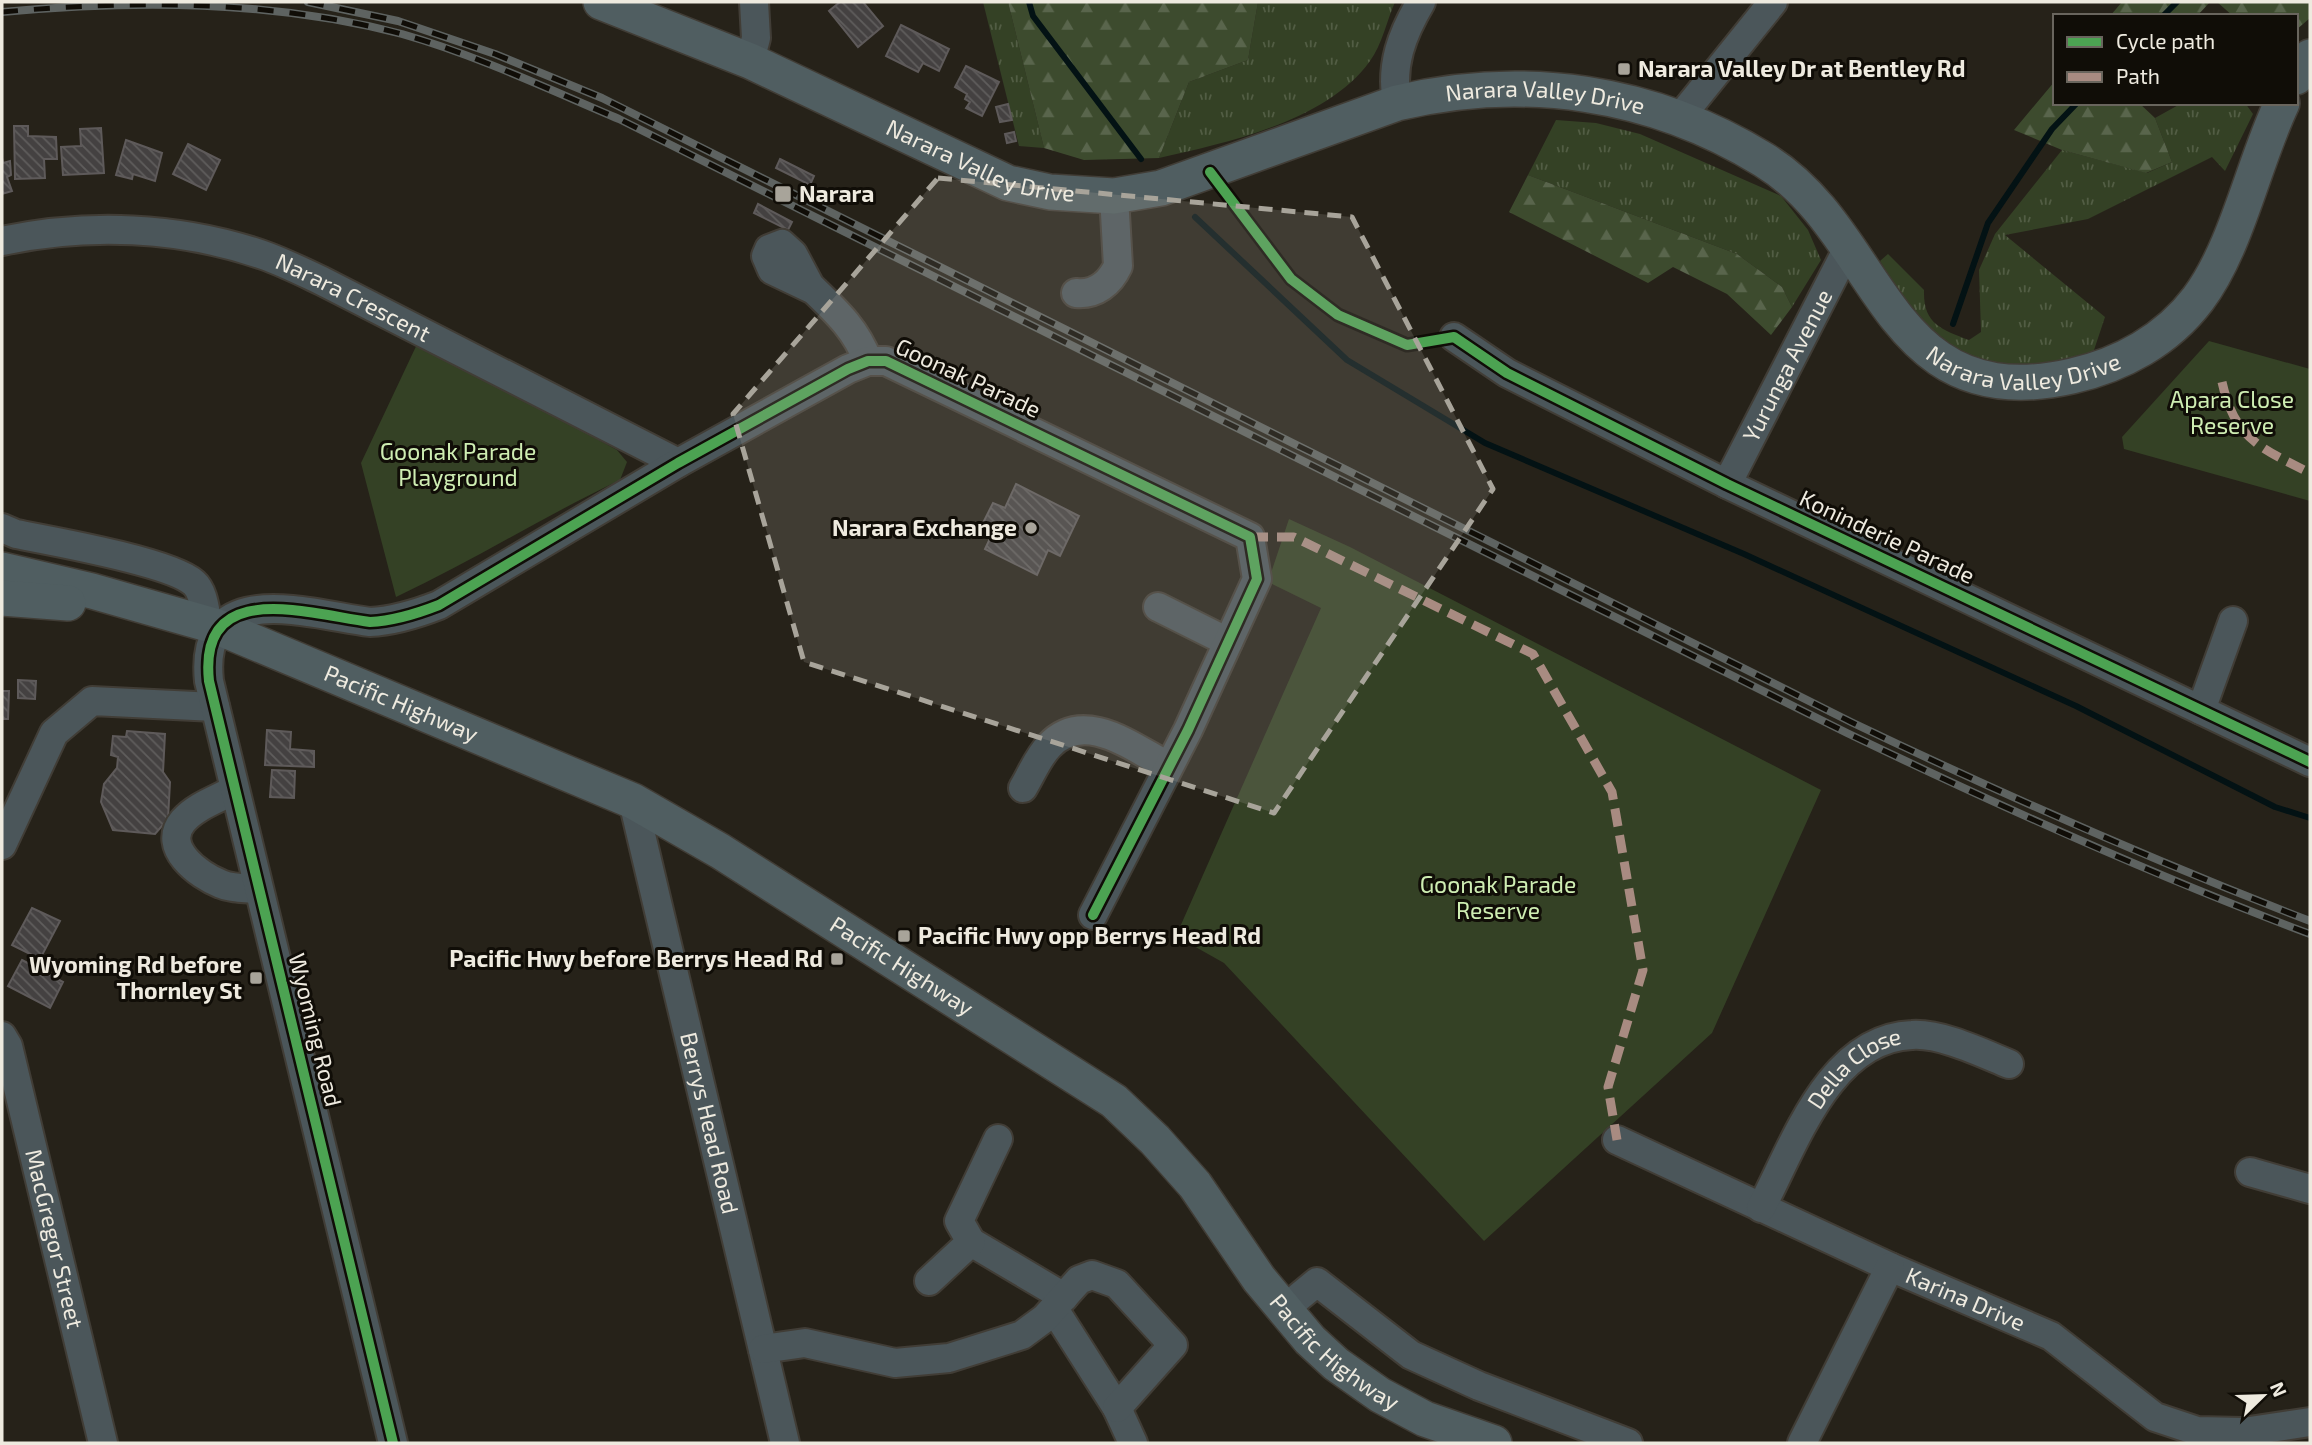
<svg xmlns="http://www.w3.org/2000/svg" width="2312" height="1445" viewBox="0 0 2312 1445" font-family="'Exo 2',sans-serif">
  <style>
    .grass { fill: url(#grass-tufts) }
    .forest { fill: url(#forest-firs) }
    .park { fill: #344125 }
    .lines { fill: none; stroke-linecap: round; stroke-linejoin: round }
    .stream { stroke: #031214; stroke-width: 6 }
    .building { fill: url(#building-back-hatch); stroke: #5e5a5a; stroke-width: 2 }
    .minor-casing { stroke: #413d36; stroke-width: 32 }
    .major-casing { stroke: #413d36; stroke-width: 38 }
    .minor { stroke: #4b565a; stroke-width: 28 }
    .major { stroke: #505e61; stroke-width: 35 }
    .rail-casing { stroke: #5e6361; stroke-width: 8 }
    .rail { stroke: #100d07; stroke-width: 5; stroke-dasharray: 16; stroke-linecap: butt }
    .quiet { stroke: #a88b81; stroke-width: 9; stroke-dasharray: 18 9; stroke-linecap: butt }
    .cycleway-casing { stroke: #100d07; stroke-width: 15 }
    .cycleway { stroke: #4ca352; stroke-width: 10 }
    .marked { fill: #a8a49a; fill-opacity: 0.2; stroke: #a8a49a; stroke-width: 5; stroke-dasharray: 14 9; stroke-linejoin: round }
    .poi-dot { fill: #a8a49a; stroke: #100d07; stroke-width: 2.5 }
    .labels { text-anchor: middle; stroke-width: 6; stroke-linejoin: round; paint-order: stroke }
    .poi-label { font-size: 23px; font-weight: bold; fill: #eeeadf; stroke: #100d07; text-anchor: start }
    .street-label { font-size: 23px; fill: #eeeadf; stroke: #100d07 }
    .park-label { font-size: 23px; fill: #ceedb2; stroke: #100d07 }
  </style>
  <defs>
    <pattern id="grass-tufts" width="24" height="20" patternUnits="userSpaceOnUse" patternTransform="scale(1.75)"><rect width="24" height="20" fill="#344125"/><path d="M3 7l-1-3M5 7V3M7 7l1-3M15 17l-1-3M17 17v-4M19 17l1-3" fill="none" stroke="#525d44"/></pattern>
    <pattern id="forest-firs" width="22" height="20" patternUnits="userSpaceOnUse" patternTransform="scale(1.75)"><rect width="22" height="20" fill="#3d4b2e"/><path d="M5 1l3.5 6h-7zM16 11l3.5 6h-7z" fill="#59654c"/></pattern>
    <pattern id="building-back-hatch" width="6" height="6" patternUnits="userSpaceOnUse" patternTransform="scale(1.75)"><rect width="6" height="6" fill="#444141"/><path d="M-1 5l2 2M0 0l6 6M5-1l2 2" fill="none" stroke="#5f5d5c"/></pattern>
  </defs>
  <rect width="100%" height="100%" fill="#262219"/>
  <path class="grass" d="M983,2H1008L1044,148L1019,146Z
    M1258,2H1395C1387,20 1382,45 1370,61C1327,121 1227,143 1159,158L1189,82L1248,60Z
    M2182,103H2245L2253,114L2225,171L2212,157L2088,219L2005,235L2105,317L2092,356C2074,360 2053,368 2034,368C1957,370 1917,320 1880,261L1888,254L1924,290C1923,324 1941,329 1969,340L1981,332L1979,270L1995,234L2062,150L2147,173L2172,162L2155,118Z
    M1556,120L1596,123L1640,134L1781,196L1808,230L1821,260L1792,307L1782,287L1737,254L1528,175Z"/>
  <path class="forest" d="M1008,2H1258L1248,60L1189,82L1159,158L1084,160L1044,148Z
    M2122,2H2210L2197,16H2110Z
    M2217,2H2310V18L2296,30V16H2233Z
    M2055,81V103H2139L2155,118L2172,162L2146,173L2062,150L2014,130Z
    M1528,175L1737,254L1782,287L1792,307L1771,335L1727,294L1673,267L1648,283L1509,212Z"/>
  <path class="park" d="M419,340L617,450L627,462L620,480C544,516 473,561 396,597L361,463Z
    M2209,341L2310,369V501L2124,449L2122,437Z
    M1289,519L1350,547L1821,790L1712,1033L1484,1241L1224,963L1176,936L1321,608L1268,582Z"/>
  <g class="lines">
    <path class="stream" d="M1029,2L1033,16L1141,159
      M2163,16L2177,2
      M1195,217L1347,360L1485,443L1744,554L2076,706L2275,807L2310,818
      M1953,324L1988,223L2052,129L2077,103"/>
  </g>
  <path class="building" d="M840,2H863L883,26L858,47L829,11Z
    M901,25L949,49L939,71L923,63L918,72L886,56Z
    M966,66L999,82L982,116L966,108L970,102L965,99L967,94L955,87Z
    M1008,104L1012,120L1000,122L996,107Z
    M14,126H28V136L56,137L57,159H44L45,178L15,179Z
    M101,128L104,173L63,175L61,147L81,146L80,129Z
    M1014,132L1016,141L1007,143L1005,134Z
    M126,140L162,153L155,181L133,174L132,179L116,175Z
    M188,144L220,160L206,190L173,174Z
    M2,158L3,163L10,161L11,175L7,177L12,191L2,194Z
    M780,159L814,176L810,185L776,168Z
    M758,204L792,222L788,230L754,213Z
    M1016,484L1079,516L1060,556L1048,550L1037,575L985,549L994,530L982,525L993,503L1005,508Z
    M18,680L36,681L35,699L18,698Z
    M2,691H9L8,719H2Z
    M267,730L291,732L290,749L314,751V767L265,765Z
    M127,731L165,734L163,772L170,782L168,819L155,834L113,830L101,802L104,784L117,768L118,757L111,755L113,736L126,737Z
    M272,770L295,771L294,798L270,797Z
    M32,908L60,921L40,959L12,945Z
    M22,960L63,982L50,1008L8,986Z"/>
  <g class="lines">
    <g class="minor-casing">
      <g id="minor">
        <path d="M750,61L756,38L754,2"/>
        <path d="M1397,103C1390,65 1402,34 1421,2"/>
        <path d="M1678,120L1773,2"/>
        <path id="s1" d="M2,241C87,223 179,226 263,255C283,262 303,272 322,281L678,463"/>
        <path d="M814,290L772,270L766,256L769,249L782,244L793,254L810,286L814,290C838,313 856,330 868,361"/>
        <path d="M1076,293C1096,295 1110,283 1118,266L1114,196"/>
        <path d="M1454,337L1507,373L1727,484L2310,762"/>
        <path id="s2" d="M1727,484L1848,248"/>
        <path d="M2,528L16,534C52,541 171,562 194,583C204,592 205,612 208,624"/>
        <path d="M1158,607L1228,642"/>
        <path d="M2201,710L2233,621"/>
        <path d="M1023,788C1031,775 1038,757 1049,746C1084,708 1133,748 1168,766"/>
        <path d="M234,790C218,799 196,806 183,821C161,847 198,875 221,884C232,889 246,888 258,889"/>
        <path id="s3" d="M633,801L785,1443"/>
        <path d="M2,845L54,733L92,701L215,707"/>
        <path id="s4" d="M2,1036L8,1046L103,1443"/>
        <path id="s5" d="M1617,1140L1890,1267L2051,1336L2155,1417L2197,1431L2243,1432L2310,1422"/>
        <path d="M2250,1172L2310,1189"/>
        <path id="s6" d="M1761,1208C1794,1146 1829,1038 1912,1035C1941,1033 1982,1053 2009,1064"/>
        <path d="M971,1242L1064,1297"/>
        <path d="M929,1281L971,1242L959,1221L998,1139"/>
        <path d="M1054,1309L1117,1408L1133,1443"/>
        <path d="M1283,1310L1317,1282L1411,1355L1479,1386L1628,1443"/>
        <path d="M763,1349L805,1343L895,1363L949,1358L1022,1335L1045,1318L1079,1280L1092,1275L1117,1284L1173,1345L1117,1408"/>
        <path d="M393,1443L209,681C198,577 308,614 370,622C394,621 416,614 439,605L678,463L848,369L868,361H886L1250,537L1257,579L1188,730L1093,915"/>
        <path d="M1802,1443L1890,1267"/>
      </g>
    </g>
    <g class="major-casing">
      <g id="major">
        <path id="s7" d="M601,2L750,61L1008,183L1050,192L1114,196L1161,188L1397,103C1524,73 1652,91 1764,160C1884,233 1883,419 2072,376C2121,365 2167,340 2198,299C2237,247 2253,164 2282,103"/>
        <path d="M2296,77L2310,57"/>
        <path id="s8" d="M2,570L92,591L218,627L633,801L720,851L1114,1101L1155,1140L1195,1185L1259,1279L1310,1340L1336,1364L1380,1395L1425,1419L1494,1443"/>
        <path d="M2,598L68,603"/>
      </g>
    </g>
    <use href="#minor" class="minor"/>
    <use href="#major" class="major"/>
    <g class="rail-casing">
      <path id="rail" d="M308,2L398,21L495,54L602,98L1851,722C2002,794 2154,861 2310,921
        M2,12C135,0 271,0 402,34C476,55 548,89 619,119L1847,733C1999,806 2152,875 2310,934"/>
    </g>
    <use href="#rail" class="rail"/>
    <path class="quiet" d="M2222,382C2235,440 2261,448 2310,473
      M1250,537H1294L1533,654L1612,792L1643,970L1608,1087L1617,1140"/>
    <g class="cycleway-casing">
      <path id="cycleway" d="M1210,172L1291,279L1338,315L1407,345L1454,337L1507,373L1727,484L2310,762
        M393,1443L209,681C198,577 308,614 370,622C394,621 416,614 439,605L678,463L848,369L868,361H886L1250,537L1257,579L1188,730L1093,915"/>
    </g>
    <use href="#cycleway" class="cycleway"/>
  </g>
  <path class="marked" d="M938,178L1352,217L1493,489L1274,813L804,662L733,414Z"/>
  <g class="poi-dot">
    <rect x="1617" y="62" width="14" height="14" rx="3.5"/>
    <rect x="774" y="185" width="18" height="18" rx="3.5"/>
    <circle cx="1031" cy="528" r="7"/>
    <rect x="897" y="929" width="14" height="14" rx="3.5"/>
    <rect x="830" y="952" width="14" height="14" rx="3.5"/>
    <rect x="249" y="971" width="14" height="14" rx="3.5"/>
  </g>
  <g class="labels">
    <g class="poi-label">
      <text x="1638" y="77">Narara Valley Dr at Bentley Rd</text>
      <text x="799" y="202">Narara</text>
      <text x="1017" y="536" text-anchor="end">Narara Exchange</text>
      <text x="918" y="944">Pacific Hwy opp Berrys Head Rd</text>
      <text x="823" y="967" text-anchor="end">Pacific Hwy before Berrys Head Rd</text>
      <text x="242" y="973" text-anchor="end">Wyoming Rd before<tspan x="242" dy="26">Thornley St</tspan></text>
    </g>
    <g class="street-label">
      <text dy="8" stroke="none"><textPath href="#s7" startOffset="1001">Narara Valley Drive</textPath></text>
      <text dy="8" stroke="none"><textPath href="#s7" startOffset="413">Narara Valley Drive</textPath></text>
      <text dy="8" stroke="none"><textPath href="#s1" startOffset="364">Narara Crescent</textPath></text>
      <text dy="8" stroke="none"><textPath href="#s7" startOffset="1587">Narara Valley Drive</textPath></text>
      <text dy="8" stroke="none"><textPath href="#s2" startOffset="133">Yurunga Avenue</textPath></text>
      <text transform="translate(968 378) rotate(25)" y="8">Goonak Parade</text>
      <text transform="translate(1887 537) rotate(25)" y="8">Koninderie Parade</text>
      <text dy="8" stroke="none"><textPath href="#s8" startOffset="422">Pacific Highway</textPath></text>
      <text dy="8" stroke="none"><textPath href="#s8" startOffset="989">Pacific Highway</textPath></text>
      <text transform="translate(315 1030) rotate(76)" y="8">Wyoming Road</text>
      <text dy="8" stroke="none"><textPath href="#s6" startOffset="172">Della Close</textPath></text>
      <text dy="8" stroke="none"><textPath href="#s3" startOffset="331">Berrys Head Road</textPath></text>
      <text dy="8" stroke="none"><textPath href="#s4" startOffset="210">MacGregor Street</textPath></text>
      <text dy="8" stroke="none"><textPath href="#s5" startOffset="383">Karina Drive</textPath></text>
      <text dy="8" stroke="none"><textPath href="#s8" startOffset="1577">Pacific Highway</textPath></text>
    </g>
    <g class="park-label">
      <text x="2232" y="408">Apara Close<tspan x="2232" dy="26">Reserve</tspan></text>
      <text x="458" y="460">Goonak Parade<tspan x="458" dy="26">Playground</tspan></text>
      <text x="1498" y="893">Goonak Parade<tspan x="1498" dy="26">Reserve</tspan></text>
    </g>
  </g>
  <rect width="2312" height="1445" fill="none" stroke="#eeeadf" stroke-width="7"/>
  <rect x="2053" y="14" width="245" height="91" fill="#100d07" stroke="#69655d" stroke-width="2"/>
  <rect x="2067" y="37" width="35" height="10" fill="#4ca352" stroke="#69655d" stroke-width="2"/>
  <text x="2116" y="49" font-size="21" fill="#eeeadf">Cycle path</text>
  <rect x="2067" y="72" width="35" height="10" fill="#a88b81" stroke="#69655d" stroke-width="2"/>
  <text x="2116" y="84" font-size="21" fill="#eeeadf">Path</text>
  <g transform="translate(2263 1396) rotate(67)" stroke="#100d07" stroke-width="5" paint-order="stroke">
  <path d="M0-5L12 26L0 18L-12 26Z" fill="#eeeadf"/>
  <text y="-10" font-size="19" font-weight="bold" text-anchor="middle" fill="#eeeadf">N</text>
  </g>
</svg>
